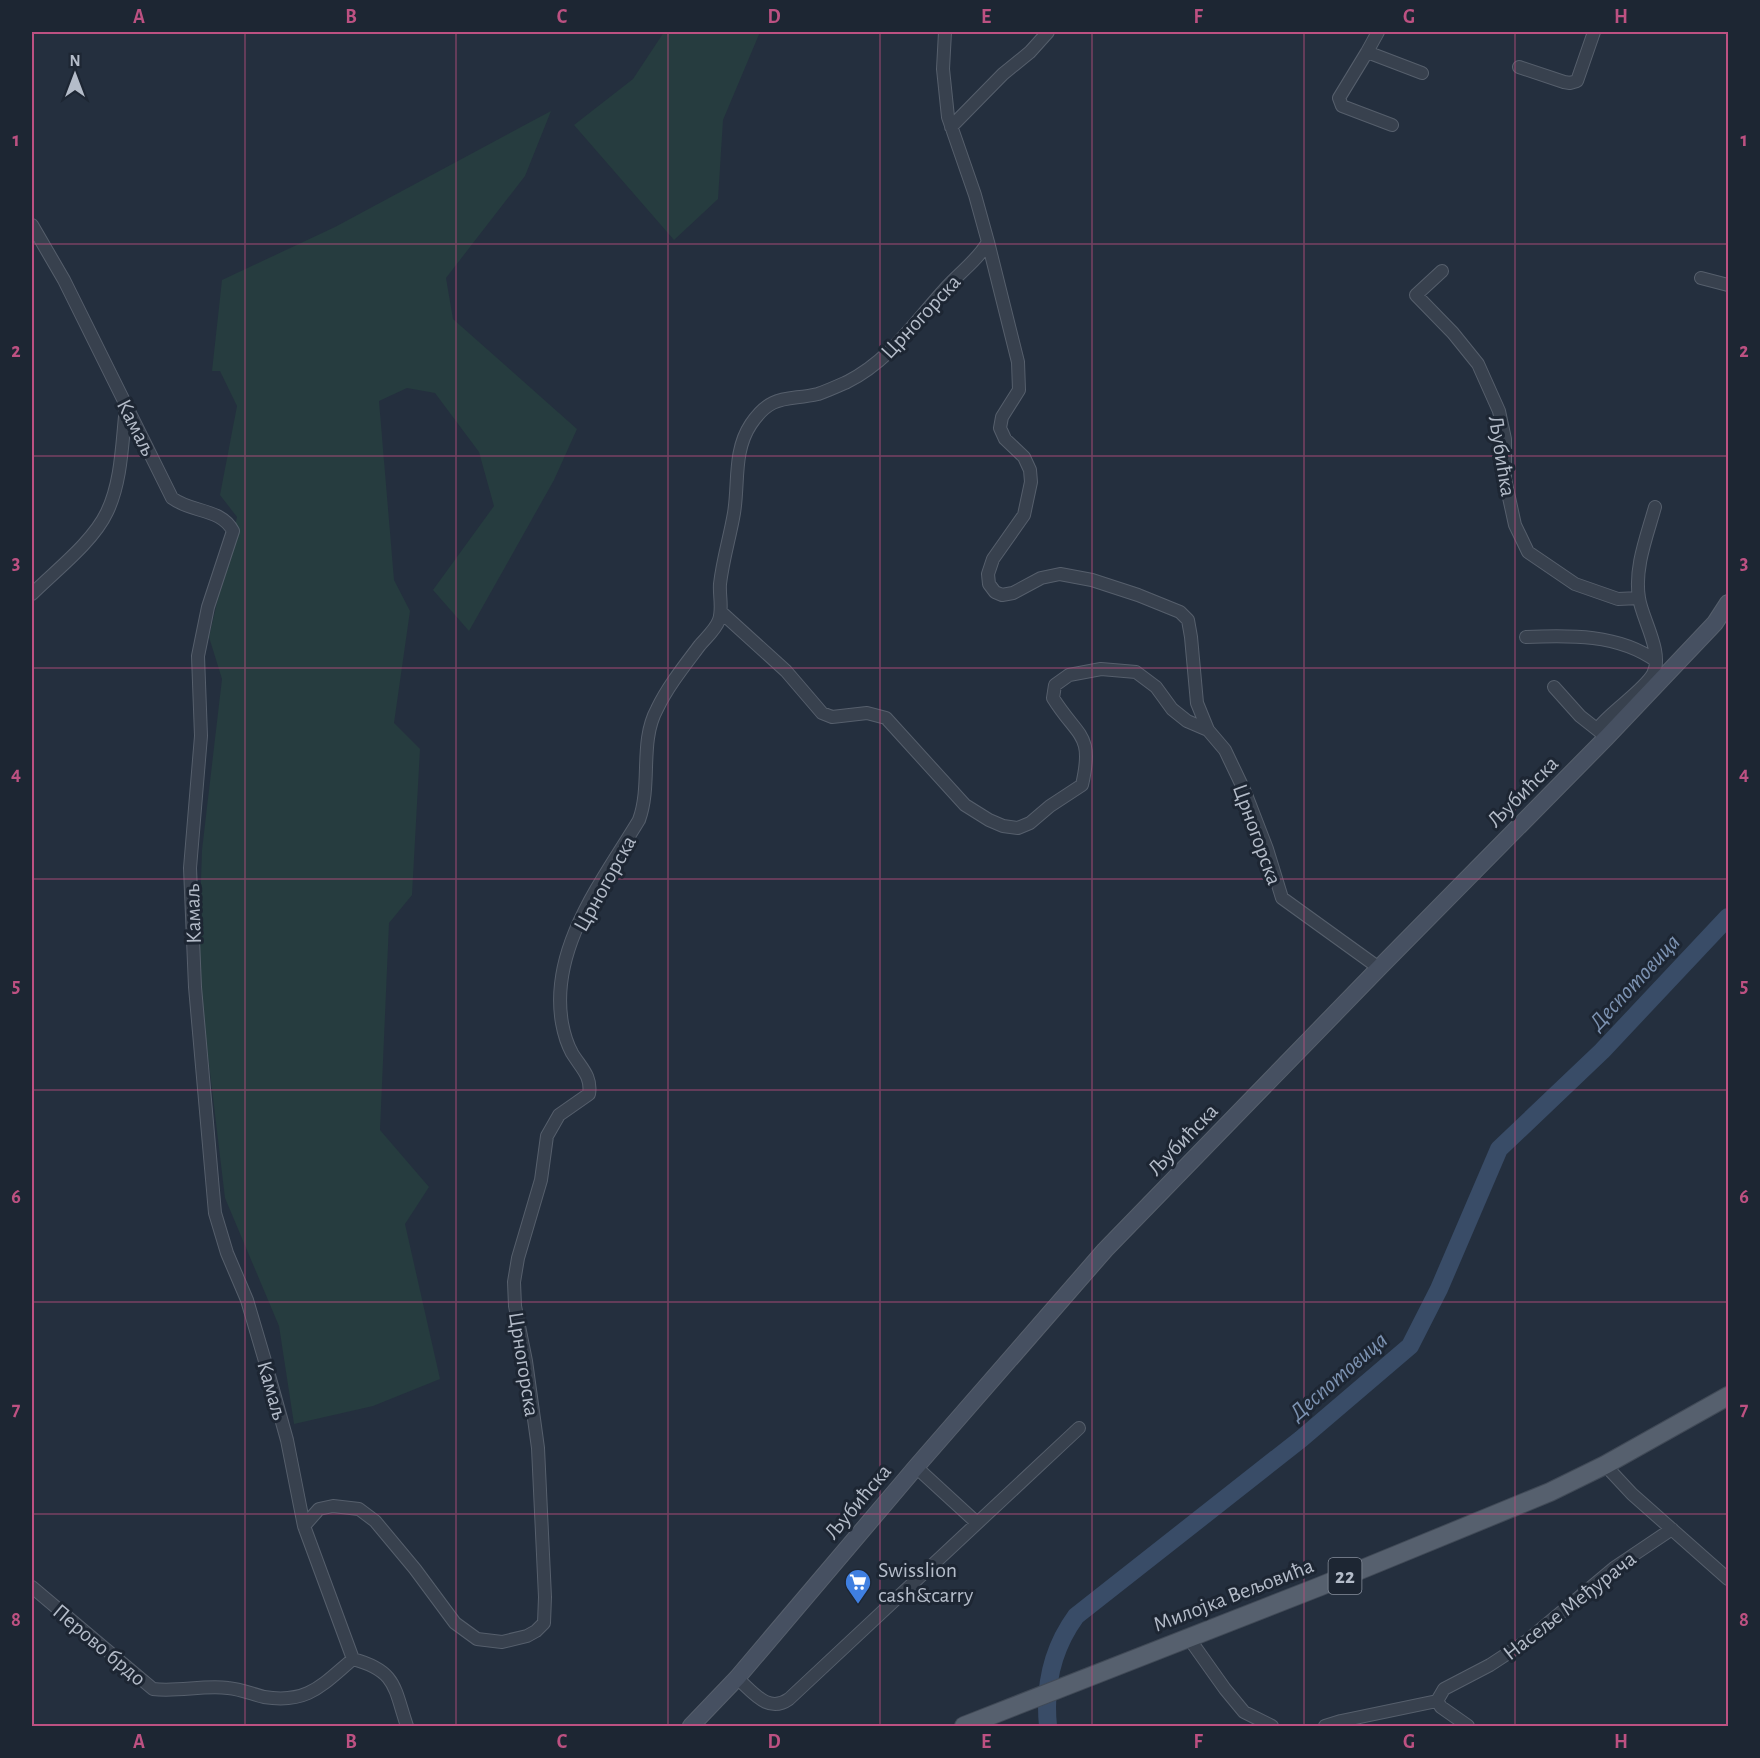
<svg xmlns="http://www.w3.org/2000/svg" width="1760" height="1758" viewBox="0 0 1760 1758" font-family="'Alegreya Sans',sans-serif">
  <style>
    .green { fill: #263c3f }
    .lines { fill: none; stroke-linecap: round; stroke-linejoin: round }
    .river { stroke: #394c67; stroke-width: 18 }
    .street-casing { stroke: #565f6c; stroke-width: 14 }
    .secondary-casing { stroke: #565f6c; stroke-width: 18 }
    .primary-casing { stroke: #414a57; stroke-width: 20 }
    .street { stroke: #38414e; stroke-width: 12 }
    .secondary { stroke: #465061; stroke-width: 16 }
    .primary { stroke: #56606e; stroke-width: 18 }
    .grid { fill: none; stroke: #bd5182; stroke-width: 1.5; stroke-opacity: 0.55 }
    .labels { text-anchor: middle; stroke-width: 6; stroke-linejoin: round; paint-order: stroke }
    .shield { fill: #1d2633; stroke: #878f9c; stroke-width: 1.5 }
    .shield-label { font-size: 21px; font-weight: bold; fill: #b4bcc9 }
    .street-label { font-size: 22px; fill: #b4bcc9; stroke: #1d2633 }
    .poi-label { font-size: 22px; fill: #b4bcc9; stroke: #1d2633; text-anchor: start }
    .water-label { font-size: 24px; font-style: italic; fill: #7c92b1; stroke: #1d2633 }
    .neatline { fill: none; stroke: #bd5182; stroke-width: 2 }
    .grid-label { font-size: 20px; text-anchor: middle; font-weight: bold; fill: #bd5182 }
  </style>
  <rect width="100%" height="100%" fill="#242f3e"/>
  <path class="green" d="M664,32H760L723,120L718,199L674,240L574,125L633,79Z
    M551,111L525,176L446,278L453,319L577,429L554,480L469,631L433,590L494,506L479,452L435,393L407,388L379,401L394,580L410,611L394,723L420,749L412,895L389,923L380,1130L429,1187L405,1224L440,1379L373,1406L294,1424L279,1326L225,1198L198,972L202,850L222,679L209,637L237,517L220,495L237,406L220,371H212L222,280L335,227Z"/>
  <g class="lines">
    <path class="river" d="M1048,1726C1044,1686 1052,1649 1076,1616L1301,1439L1410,1346L1439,1289L1499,1149L1602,1051L1728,917"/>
    <g class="street-casing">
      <path id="street" d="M1378,32L1367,52L1422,73
        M1367,52L1339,98L1342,106L1392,125
        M1519,67L1564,82L1570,83L1577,81L1594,32
        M951,127L1003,74L1030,52L1048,32
        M32,225L64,280L172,498C192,513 221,508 233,531L208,607L198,656L201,736L190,868L195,987L215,1213L227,1253L247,1300L265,1361L287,1440L304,1526L353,1659
        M988,242L1018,362L1019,390L1002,417L1000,428L1005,439L1024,457L1030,470L1031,482L1024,515L993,559L988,574L989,584L995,592L1002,595L1013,593L1041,578L1060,574L1092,580L1138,595L1180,612L1188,620L1191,637L1197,703L1208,730L1225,750L1245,792L1267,849L1282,898L1379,968
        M1442,271L1416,295L1453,333L1478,364L1499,411L1505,439V479L1515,525L1528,552L1575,584L1618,599L1639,598
        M1701,278L1728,285
        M32,594C55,571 93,542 107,512C122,481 122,441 126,407
        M721,612L786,671L822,713L832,717L867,713L886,718L965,805L989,820L1003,826L1018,828L1030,823L1050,806L1082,785C1094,733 1078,738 1053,698L1055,685L1069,675L1101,669L1136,672L1156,687L1172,709L1187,721L1208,730
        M1526,637C1569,635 1619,634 1656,661
        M1554,687L1580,716L1599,731
        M1606,738L1599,731L1600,726C1613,710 1644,690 1653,674C1664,653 1642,619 1639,598C1634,568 1647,536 1655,507
        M1605,1465L1632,1494L1728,1579
        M916,1467L977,1523
        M304,1526L319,1509L333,1506L359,1509L375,1521L415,1569L455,1623L477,1639L502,1642L527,1636L536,1631L544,1623L545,1597L538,1448L526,1361L515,1306L514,1282L518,1258L541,1180L547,1136L559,1115L589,1094C592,1076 581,1068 572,1053C567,1044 564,1034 562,1023C549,948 603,880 639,820C652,784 639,742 657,709C668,686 685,665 700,645C706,638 716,629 719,620C723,608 719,595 720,584C723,558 730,537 734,513C739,483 733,451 751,424C772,393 787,401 818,394C827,391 838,386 847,382C889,361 914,323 945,289C959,273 977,261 988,242L975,195L948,117L943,69L945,32
        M32,1587L153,1689C178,1692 203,1685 228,1688C240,1689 252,1694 264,1697C308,1704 322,1685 353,1659C397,1671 394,1688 407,1726
        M1188,1637L1225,1689L1244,1712L1272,1726
        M737,1678C753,1692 768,1714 789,1699L1079,1428
        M1325,1726L1341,1721L1437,1701
        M1468,1726L1441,1707L1437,1701L1444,1689L1490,1665L1528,1640L1614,1568L1672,1529"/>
    </g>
    <g class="secondary-casing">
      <path id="secondary" d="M691,1726L737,1678L916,1467L1105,1250L1379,968L1606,738L1715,623L1728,603"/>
    </g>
    <g class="primary-casing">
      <path id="primary" d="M964,1726L1321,1586L1550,1492L1605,1465L1728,1396"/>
    </g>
    <use href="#street" class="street"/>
    <use href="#secondary" class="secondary"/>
    <use href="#primary" class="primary"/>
  </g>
  <path class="grid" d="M245,32V1726M456,32V1726M668,32V1726M880,32V1726M1092,32V1726M1304,32V1726M1515,32V1726M32,244H1728M32,456H1728M32,668H1728M32,879H1728M32,1090H1728M32,1302H1728M32,1514H1728"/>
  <defs>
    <g id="supermarket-pin" transform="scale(1.35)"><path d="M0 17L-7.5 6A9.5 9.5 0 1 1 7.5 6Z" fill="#3f7fe0" stroke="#1d2633"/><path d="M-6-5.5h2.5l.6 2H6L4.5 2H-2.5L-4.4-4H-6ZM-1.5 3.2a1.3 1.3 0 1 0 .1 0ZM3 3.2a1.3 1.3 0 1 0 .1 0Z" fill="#fff"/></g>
  </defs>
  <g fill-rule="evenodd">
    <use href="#supermarket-pin" x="858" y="1582"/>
  </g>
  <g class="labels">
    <rect class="shield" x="1328.5" y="1558" width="33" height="36" rx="4.5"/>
    <g class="shield-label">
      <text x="1345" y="1583">22</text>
    </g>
    <g class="street-label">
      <text transform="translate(920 316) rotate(-47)" y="8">Црногорска</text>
      <text transform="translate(137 427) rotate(63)" y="8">Камаљ</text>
      <text transform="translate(1503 456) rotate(81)" y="8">Љубићка</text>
      <text transform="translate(1522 791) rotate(-45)" y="8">Љубићска</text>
      <text transform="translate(1258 834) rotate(70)" y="8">Црногорска</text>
      <text transform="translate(604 883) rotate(-61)" y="8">Црногорска</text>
      <text transform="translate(192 914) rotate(-92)" y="8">Камаљ</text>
      <text transform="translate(1182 1139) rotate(-46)" y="8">Љубићска</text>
      <text transform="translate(525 1364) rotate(81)" y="8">Црногорска</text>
      <text transform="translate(273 1390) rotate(74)" y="8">Камаљ</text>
      <text transform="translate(857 1501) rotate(-50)" y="8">Љубићска</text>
      <text transform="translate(1233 1594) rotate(-21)" y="8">Милојка Вељовића</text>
      <text transform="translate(1569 1605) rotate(-38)" y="8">Насеље Међурача</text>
      <text transform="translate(100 1644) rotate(40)" y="8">Перово брдо</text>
    </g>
    <g class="poi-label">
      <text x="878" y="1577">Swisslion<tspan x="878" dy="25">cash&amp;carry</tspan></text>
    </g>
    <g class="water-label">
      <text transform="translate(1634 982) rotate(-47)" y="8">Деспотовица</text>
      <text transform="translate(1338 1376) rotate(-41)" y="8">Деспотовица</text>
    </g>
  </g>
  <rect width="1760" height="1758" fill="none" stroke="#1d2633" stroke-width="66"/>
  <g transform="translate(75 75)" stroke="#1d2633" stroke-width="4.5" paint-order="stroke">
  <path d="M0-4.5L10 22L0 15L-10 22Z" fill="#b4bcc9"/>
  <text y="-9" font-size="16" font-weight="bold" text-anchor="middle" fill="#b4bcc9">N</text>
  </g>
  <rect x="33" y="33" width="1694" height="1692" class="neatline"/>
  <g class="grid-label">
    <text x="139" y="23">A</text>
    <text x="351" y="23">B</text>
    <text x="562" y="23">C</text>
    <text x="774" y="23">D</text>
    <text x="986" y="23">E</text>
    <text x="1198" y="23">F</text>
    <text x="1409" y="23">G</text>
    <text x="1621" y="23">H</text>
    <text x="16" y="146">1</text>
    <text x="1744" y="146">1</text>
    <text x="16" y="357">2</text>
    <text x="1744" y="357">2</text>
    <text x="16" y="569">3</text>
    <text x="1744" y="569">3</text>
    <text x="16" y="780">4</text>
    <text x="1744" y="780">4</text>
    <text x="16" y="992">5</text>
    <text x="1744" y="992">5</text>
    <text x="16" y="1203">6</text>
    <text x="1744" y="1203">6</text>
    <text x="16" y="1415">7</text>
    <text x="1744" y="1415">7</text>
    <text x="16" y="1626">8</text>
    <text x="1744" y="1626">8</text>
    <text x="139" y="1748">A</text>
    <text x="351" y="1748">B</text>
    <text x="562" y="1748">C</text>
    <text x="774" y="1748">D</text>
    <text x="986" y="1748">E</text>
    <text x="1198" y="1748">F</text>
    <text x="1409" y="1748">G</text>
    <text x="1621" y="1748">H</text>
  </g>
</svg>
